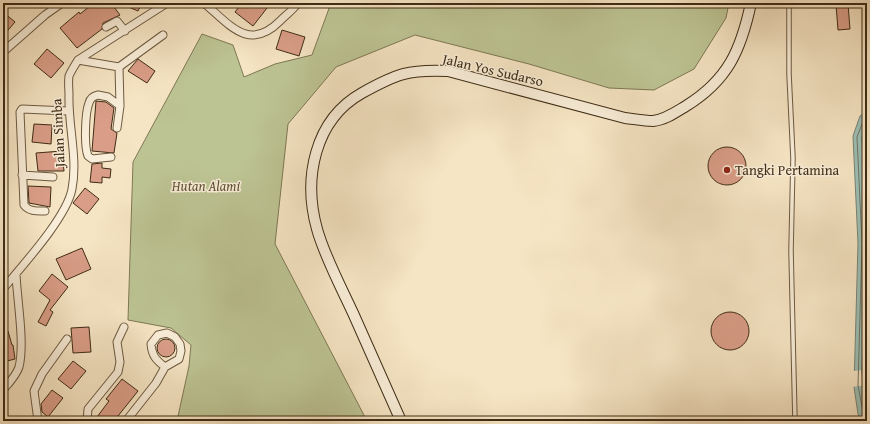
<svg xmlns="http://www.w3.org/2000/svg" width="870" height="424" viewBox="0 0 870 424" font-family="'Gentium Book Plus',serif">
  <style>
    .green { fill: #bdc494; stroke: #7e7854 }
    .water { fill: #9dbfb5; stroke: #778475 }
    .pier { fill: #f6e5c4 }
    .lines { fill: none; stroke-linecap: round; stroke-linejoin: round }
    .shore { stroke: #6e7665; stroke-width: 1 }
    .building { fill: #da9e88; stroke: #3f2c15 }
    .service-casing { stroke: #6d5a41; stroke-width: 5.5 }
    .minor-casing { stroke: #6d5a41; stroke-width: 9 }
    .secondary-casing { stroke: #3f2c15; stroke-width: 12 }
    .service { stroke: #f9eed9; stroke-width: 3.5 }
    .minor { stroke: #f9eed9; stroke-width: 7 }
    .secondary { stroke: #f9eed9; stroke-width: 10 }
    .poi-dot { fill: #8f2418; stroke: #f9eed9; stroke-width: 1.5 }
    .labels { text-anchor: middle; stroke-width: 3; stroke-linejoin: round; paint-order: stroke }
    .street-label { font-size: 14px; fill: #3f2c15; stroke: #f9eed9 }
    .poi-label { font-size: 14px; fill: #3f2c15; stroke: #f9eed9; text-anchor: start }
    .park-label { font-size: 14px; font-style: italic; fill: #5e5235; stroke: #f9eed9 }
  </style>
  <rect width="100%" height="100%" fill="#f6e5c4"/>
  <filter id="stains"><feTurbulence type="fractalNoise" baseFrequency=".005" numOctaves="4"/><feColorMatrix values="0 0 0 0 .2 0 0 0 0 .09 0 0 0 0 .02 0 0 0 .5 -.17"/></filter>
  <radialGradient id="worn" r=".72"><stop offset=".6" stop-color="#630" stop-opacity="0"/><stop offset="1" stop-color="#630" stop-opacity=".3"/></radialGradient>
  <path class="green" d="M331,3H729L726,18L694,69L654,90L609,88L529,64L415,35L336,67L288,124L275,244L367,421H177L189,366L191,345L171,328L128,320L133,162L202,34L233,45L244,77L275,64L312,55Z"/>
  <path class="water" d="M867,111V421H861L858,414L854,387L858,244L853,136L860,116Z"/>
  <path class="pier" d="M867,370V385L852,387L851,371Z"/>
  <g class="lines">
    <path class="shore" d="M867,124L862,137L867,231
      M867,253L862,371L863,386L867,411
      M865,421L858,386L862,244L857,137L864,119L867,116"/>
  </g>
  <path class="building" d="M94,3H111L120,15L103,23L102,29L77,48L60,28L79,12L80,14Z
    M119,3H142L138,11Z
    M242,3H261L267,8L253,26L235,12Z
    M848,4L850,29L838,30L836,5Z
    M3,12L15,22L3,36Z
    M282,30L305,37L299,56L276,49Z
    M47,49L64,63L51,78L34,64Z
    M138,59L155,71L147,83L128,71Z
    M96,101L106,102L114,108L111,129L117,133L114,153L92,151Z
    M34,124L52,125L51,144L32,142Z
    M708 166a19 19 0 1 1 38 0a19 19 0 1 1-38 0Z
    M62,151L64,171H38L36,153Z
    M102,163V168L111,169L110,178L102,177V183L90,182L92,164Z
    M28,186L51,187L50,207L29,203Z
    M85,188L99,199L87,214L73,203Z
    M82,248L91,269L66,280L56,259Z
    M52,274L68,287L50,310L53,312L46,326L38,322L50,300L39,291Z
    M711 331a19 19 0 1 1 38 0a19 19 0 1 1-38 0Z
    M89,327L91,352L73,353L71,328Z
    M8,331L12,345H13L15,359L7,361L6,356H3V333Z
    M157 348a9 9 0 1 1 18 0a9 9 0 1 1-18 0Z
    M73,361L86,371L71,389L58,379Z
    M122,379L138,391L114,421H94L109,401L106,399Z
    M52,390L63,398L48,417L42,412L41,404Z"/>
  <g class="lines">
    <g class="service-casing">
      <path id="service" d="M789,3V74L793,158L791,251L795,421"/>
    </g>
    <g class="minor-casing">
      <path id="minor" d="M204,3C230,25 249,52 280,21C286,15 293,10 298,3
        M106,27L117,21L125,31
        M3,52L45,15L62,3
        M78,60L119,67L163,35
        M117,128L120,106L119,67
        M111,157L92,159L88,156C84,146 85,113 89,103C90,99 93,96 98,95L108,97L120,106
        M22,175L53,177
        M45,211C38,211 29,212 24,205L20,112L22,109L68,111
        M3,289C22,266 67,217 72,189C78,158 68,126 69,95C69,89 68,82 69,76C71,71 75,65 78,60L167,3
        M3,390C9,383 16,376 19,367C25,343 17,300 16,274
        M38,421L34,391L42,374L67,339
        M87,421L88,409L118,372L120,362L117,342L124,327
        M126,421L156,383L165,367L179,359L181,351L180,344L175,337L167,333L158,335L151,344C152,356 156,360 165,367"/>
    </g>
    <g class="secondary-casing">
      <path id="secondary" d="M401,421C385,385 369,349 353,313C341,287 324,255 317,229C303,179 314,120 362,93C396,74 409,69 448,71L625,118C634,119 644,121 653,121C665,120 676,112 686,106C728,80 741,50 751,3"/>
    </g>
    <use href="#service" class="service"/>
    <use href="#minor" class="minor"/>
    <use href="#secondary" class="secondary"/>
  </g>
  <circle class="poi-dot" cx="727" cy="170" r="4"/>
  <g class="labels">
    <g class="street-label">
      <text transform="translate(493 70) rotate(13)" y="5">Jalan Yos Sudarso</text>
      <text transform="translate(58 133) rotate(-93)" y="5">Jalan Simba</text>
    </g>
    <g class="poi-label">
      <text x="735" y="175">Tangki Pertamina</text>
    </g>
    <g class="park-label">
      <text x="206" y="191">Hutan Alami</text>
    </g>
  </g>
  <rect width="870" height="424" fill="none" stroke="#f6e5c4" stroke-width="16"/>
  <rect x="4" y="4" width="862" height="416" fill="none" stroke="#3f2c15" stroke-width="2"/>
  <rect x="8" y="8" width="854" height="408" fill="none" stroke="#3f2c15"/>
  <rect width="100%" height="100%" filter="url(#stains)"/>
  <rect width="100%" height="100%" fill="url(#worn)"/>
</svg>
